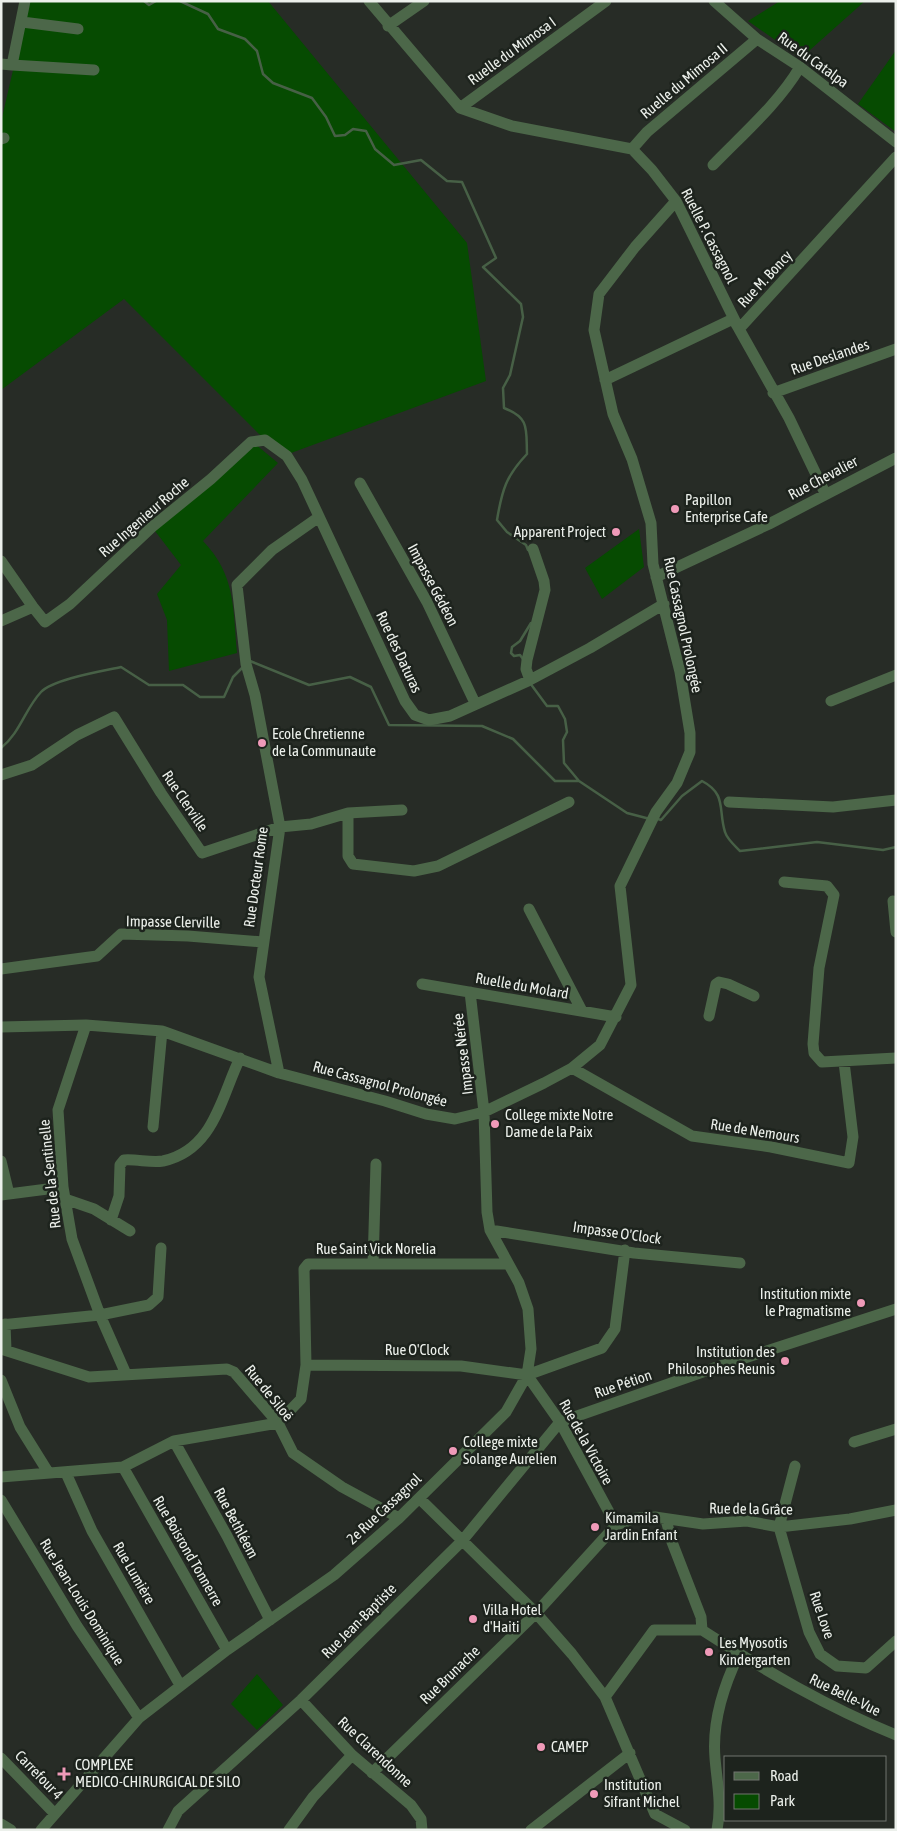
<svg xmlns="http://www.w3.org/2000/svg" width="897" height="1831" viewBox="0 0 897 1831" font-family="'Asap Condensed',sans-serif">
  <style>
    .green { fill: #064b01 }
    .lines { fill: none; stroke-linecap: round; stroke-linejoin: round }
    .stream { stroke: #476046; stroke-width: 2.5 }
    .minor { stroke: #4c6749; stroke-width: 11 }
    .poi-dot { fill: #ef9ab8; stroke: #1d231d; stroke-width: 2 }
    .labels { text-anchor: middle; stroke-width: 5; stroke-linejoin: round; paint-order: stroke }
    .street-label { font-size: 15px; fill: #ecf0eb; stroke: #1d231d }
    .poi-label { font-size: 15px; fill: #ecf0eb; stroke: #1d231d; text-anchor: start }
  </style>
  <rect width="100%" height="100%" fill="#272c26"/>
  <path class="green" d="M29,1H268L467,243L486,381L291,453L259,434L124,299L1,390V122Z
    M780,1H865L801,58L748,21Z
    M896,50V132L858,104Z
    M254,443L278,463L203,541C236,575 233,609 237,653L169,671L167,620L157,594L181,565L155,531Z
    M639,529L644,567L602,599L585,568Z
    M257,1674L283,1705L257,1730L231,1704Z"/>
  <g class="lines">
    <path class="stream" d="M144,1L149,5L156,1
      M180,1L208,14L218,29L245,39L257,51L263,74L273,83L312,98L326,117L335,136L345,135L353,129L366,131L375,149L394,165L421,160L447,181L462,182L496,258L483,267L521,304L523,317L510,375L503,388L504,408C530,418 526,429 527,454C506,476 502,490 497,520L507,532L526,545L528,550
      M523,659L520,655L514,656L511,653L512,647L520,641L531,623
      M250,661L309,685L350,677L371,687L389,725L482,726L513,739L555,781H578
      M530,683L547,706H558L565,719L567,732L563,740L564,763L579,781L627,813L650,819
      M1,748C20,733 25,709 41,692C53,679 103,671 121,667L149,685H183L200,697H224L233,677L242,668
      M658,819L661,820L682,796L702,781C727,794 718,810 725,832C727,839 735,846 740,851L817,842L883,850L896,847"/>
    <path class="minor" d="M369,1L460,108L512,126L632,149L652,170L676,201L739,329L789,418L825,493
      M714,1L757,39L800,67L896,142
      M22,22L78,29
      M388,26L424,1
      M1,64L12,65L25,1
      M12,65L94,70
      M460,108L606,1
      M1,139L4,138
      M632,149L647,132L757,39
      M713,165C743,134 778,104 800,67
      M605,380L733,319L739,329L896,157
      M773,393L896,349
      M360,483L427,602L475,703
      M1,561L33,607L45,622L70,604L152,527L211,479L251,442L265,440L287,456L302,480L405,701L415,715L429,720L450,716L528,681L590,648L664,604
      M656,577L769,524L896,458
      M1,621L33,607
      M530,680L526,669L527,660L545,590L544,581L533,549
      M831,701L896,675
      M1,775L32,765L77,735L114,717L161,793L202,853L280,827L311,824L348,813L402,810
      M729,802L833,807L896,800
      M348,813V856L353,864L414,871L438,866L569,802
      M784,882L827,886L834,895L819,968L813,1044L814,1053L822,1062L896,1058
      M893,901L896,932
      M529,909L582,1011
      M1,969L97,956L121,934L188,936L263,942
      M422,984L616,1017
      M709,1016L716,984L719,982L728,984L754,996
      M86,1025L58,1110L63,1187L72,1239L100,1315L126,1374
      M1,1027L86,1025L162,1031L279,1073L385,1101L426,1114L455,1119L484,1112L544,1083L572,1068L600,1045L631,985L620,886L656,812L677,783L690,752V733L680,672L653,564L651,523L632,459L613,414L594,330L599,294L635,247L676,201
      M572,1068L692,1136L771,1147L849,1163L853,1137L844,1062
      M279,1073L259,977L280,827L255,695L246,664L237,585L272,550L319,517
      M153,1127L162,1031
      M1,1161L9,1194
      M1,1195L63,1187
      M65,1199L94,1209L130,1231
      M111,1220L119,1196L120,1165L124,1160C137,1159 151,1163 163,1161C214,1150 221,1097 240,1058
      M490,1230L634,1253L740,1263
      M373,1264L376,1164
      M5,1324L6,1350
      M1,1325L100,1315L149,1305L158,1297L161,1248
      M1,1349L89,1377L227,1369L234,1372L278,1423L293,1453L342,1487L399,1518
      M306,1365L461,1366L527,1375L602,1348L615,1329L625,1250
      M527,1375L560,1422L616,1525
      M1,1380L20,1427L48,1472
      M174,1441L227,1536L270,1620
      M854,1442L896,1429
      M795,1466L779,1527L809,1632L820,1654L837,1666L866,1668L896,1641
      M123,1467L227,1650
      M66,1473L92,1531L180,1685
      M1,1477L123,1467L174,1441L278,1423L301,1399L306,1365L304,1269L308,1264H508
      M419,1498L536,1613L572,1654L605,1697L655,1814L685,1830
      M1,1500L77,1626L139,1718
      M666,1520L672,1542L701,1617L702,1630C764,1670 827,1707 896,1735
      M605,1697L654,1630H702
      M301,1700L352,1755L411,1805L421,1819L422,1830
      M1,1758L55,1814
      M372,1773L536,1613L616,1525L636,1518L655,1517L703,1524L747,1521L779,1527L850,1519L896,1510
      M1,1824L11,1830
      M41,1830L139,1718L227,1650L334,1575L399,1518L506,1412L527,1375L531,1349L528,1309L519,1283L490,1230L487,1212L484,1112L470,992
      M168,1830L178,1811L301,1700L462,1541L560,1422L717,1367L896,1309
      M289,1830L313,1797L352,1755
      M531,1830L630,1753
      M717,1830C722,1804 717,1783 715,1758C712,1723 724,1685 739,1654"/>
  </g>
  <g class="poi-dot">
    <circle cx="675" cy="509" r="5"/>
    <circle cx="616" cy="532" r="5"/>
    <circle cx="262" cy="743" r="5"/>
    <circle cx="495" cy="1124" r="5"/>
    <circle cx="861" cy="1303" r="5"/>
    <circle cx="785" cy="1361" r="5"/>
    <circle cx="453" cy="1451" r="5"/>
    <circle cx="595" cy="1527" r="5"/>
    <circle cx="473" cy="1619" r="5"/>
    <circle cx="709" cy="1652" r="5"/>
    <circle cx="541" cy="1747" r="5"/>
    <path d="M61.5 1766.5h5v5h5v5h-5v5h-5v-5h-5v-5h5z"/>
    <circle cx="594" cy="1794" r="5"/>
  </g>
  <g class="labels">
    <g class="street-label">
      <text transform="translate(512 51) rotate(-36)" y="5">Ruelle du Mimosa I</text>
      <text transform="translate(813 60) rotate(36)" y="5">Rue du Catalpa</text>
      <text transform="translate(684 81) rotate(-40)" y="5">Ruelle du Mimosa II</text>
      <text transform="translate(709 236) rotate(63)" y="5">Ruelle P. Cassagnol</text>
      <text transform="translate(765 279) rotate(-47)" y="5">Rue M. Boncy</text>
      <text transform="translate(830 357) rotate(-19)" y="5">Rue Deslandes</text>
      <text transform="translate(823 478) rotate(-28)" y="5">Rue Chevalier</text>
      <text transform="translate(144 517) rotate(-41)" y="5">Rue Ingenieur Roche</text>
      <text transform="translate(433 585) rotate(62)" y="5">Impasse Gédéon</text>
      <text transform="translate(683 625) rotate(78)" y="5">Rue Cassagnol Prolongée</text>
      <text transform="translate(399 652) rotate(65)" y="5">Rue des Daturas</text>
      <text transform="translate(185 801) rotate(56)" y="5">Rue Clerville</text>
      <text transform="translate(256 877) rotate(-82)" y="5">Rue Docteur Rome</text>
      <text transform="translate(173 922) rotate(1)" y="5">Impasse Clerville</text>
      <text transform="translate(522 986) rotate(10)" y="5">Ruelle du Molard</text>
      <text transform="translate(463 1054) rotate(-97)" y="5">Impasse Nérée</text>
      <text transform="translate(380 1084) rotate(15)" y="5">Rue Cassagnol Prolongée</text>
      <text transform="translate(755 1131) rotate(9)" y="5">Rue de Nemours</text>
      <text transform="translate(50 1174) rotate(-96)" y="5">Rue de la Sentinelle</text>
      <text transform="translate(617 1233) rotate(8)" y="5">Impasse O'Clock</text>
      <text x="376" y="1254">Rue Saint Vick Norelia</text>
      <text x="417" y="1355">Rue O'Clock</text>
      <text transform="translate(623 1384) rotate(-19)" y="5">Rue Pétion</text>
      <text transform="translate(269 1393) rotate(51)" y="5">Rue de Siloë</text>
      <text transform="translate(586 1442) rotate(61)" y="5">Rue de la Victoire</text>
      <text transform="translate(384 1509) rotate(-43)" y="5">2e Rue Cassagnol</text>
      <text transform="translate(751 1509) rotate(1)" y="5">Rue de la Grâce</text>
      <text transform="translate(236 1523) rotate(62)" y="5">Rue Bethléem</text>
      <text transform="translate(188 1551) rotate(60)" y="5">Rue Boisrond Tonnerre</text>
      <text transform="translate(134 1573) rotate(60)" y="5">Rue Lumière</text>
      <text transform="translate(82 1602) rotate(58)" y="5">Rue Jean-Louis Dominique</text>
      <text transform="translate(822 1615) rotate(71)" y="5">Rue Love</text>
      <text transform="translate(359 1621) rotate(-45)" y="5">Rue Jean-Baptiste</text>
      <text transform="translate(450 1675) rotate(-44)" y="5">Rue Brunache</text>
      <text transform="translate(845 1695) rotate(26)" y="5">Rue Belle-Vue</text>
      <text transform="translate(375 1752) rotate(43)" y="5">Rue Clarendonne</text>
      <text transform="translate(39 1775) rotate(46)" y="5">Carrefour 4</text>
    </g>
    <g class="poi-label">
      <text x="685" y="505">Papillon<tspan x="685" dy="17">Enterprise Cafe</tspan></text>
      <text x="606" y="537" text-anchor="end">Apparent Project</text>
      <text x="272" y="739">Ecole Chretienne<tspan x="272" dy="17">de la Communaute</tspan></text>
      <text x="505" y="1120">College mixte Notre<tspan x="505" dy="17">Dame de la Paix</tspan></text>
      <text x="851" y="1299" text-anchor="end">Institution mixte<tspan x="851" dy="17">le Pragmatisme</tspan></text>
      <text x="775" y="1357" text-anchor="end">Institution des<tspan x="775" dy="17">Philosophes Reunis</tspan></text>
      <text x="463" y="1447">College mixte<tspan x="463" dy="17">Solange Aurelien</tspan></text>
      <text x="605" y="1523">Kimamila<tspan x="605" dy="17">Jardin Enfant</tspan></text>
      <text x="483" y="1615">Villa Hotel<tspan x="483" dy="17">d'Haiti</tspan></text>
      <text x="719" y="1648">Les Myosotis<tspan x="719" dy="17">Kindergarten</tspan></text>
      <text x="551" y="1752">CAMEP</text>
      <text x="75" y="1770">COMPLEXE<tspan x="75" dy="17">MEDICO-CHIRURGICAL DE SILO</tspan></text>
      <text x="604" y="1790">Institution<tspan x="604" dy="17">Sifrant Michel</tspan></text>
    </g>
  </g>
  <rect width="897" height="1831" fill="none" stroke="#ecf0eb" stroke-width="5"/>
  <rect x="724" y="1756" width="162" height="65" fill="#1d231d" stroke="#70756f"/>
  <rect x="734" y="1772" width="25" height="8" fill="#4c6749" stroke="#70756f"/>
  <text x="770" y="1781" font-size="15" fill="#ecf0eb">Road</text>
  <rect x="734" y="1794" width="25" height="15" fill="#064b01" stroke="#70756f"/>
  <text x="770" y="1806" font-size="15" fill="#ecf0eb">Park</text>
</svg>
